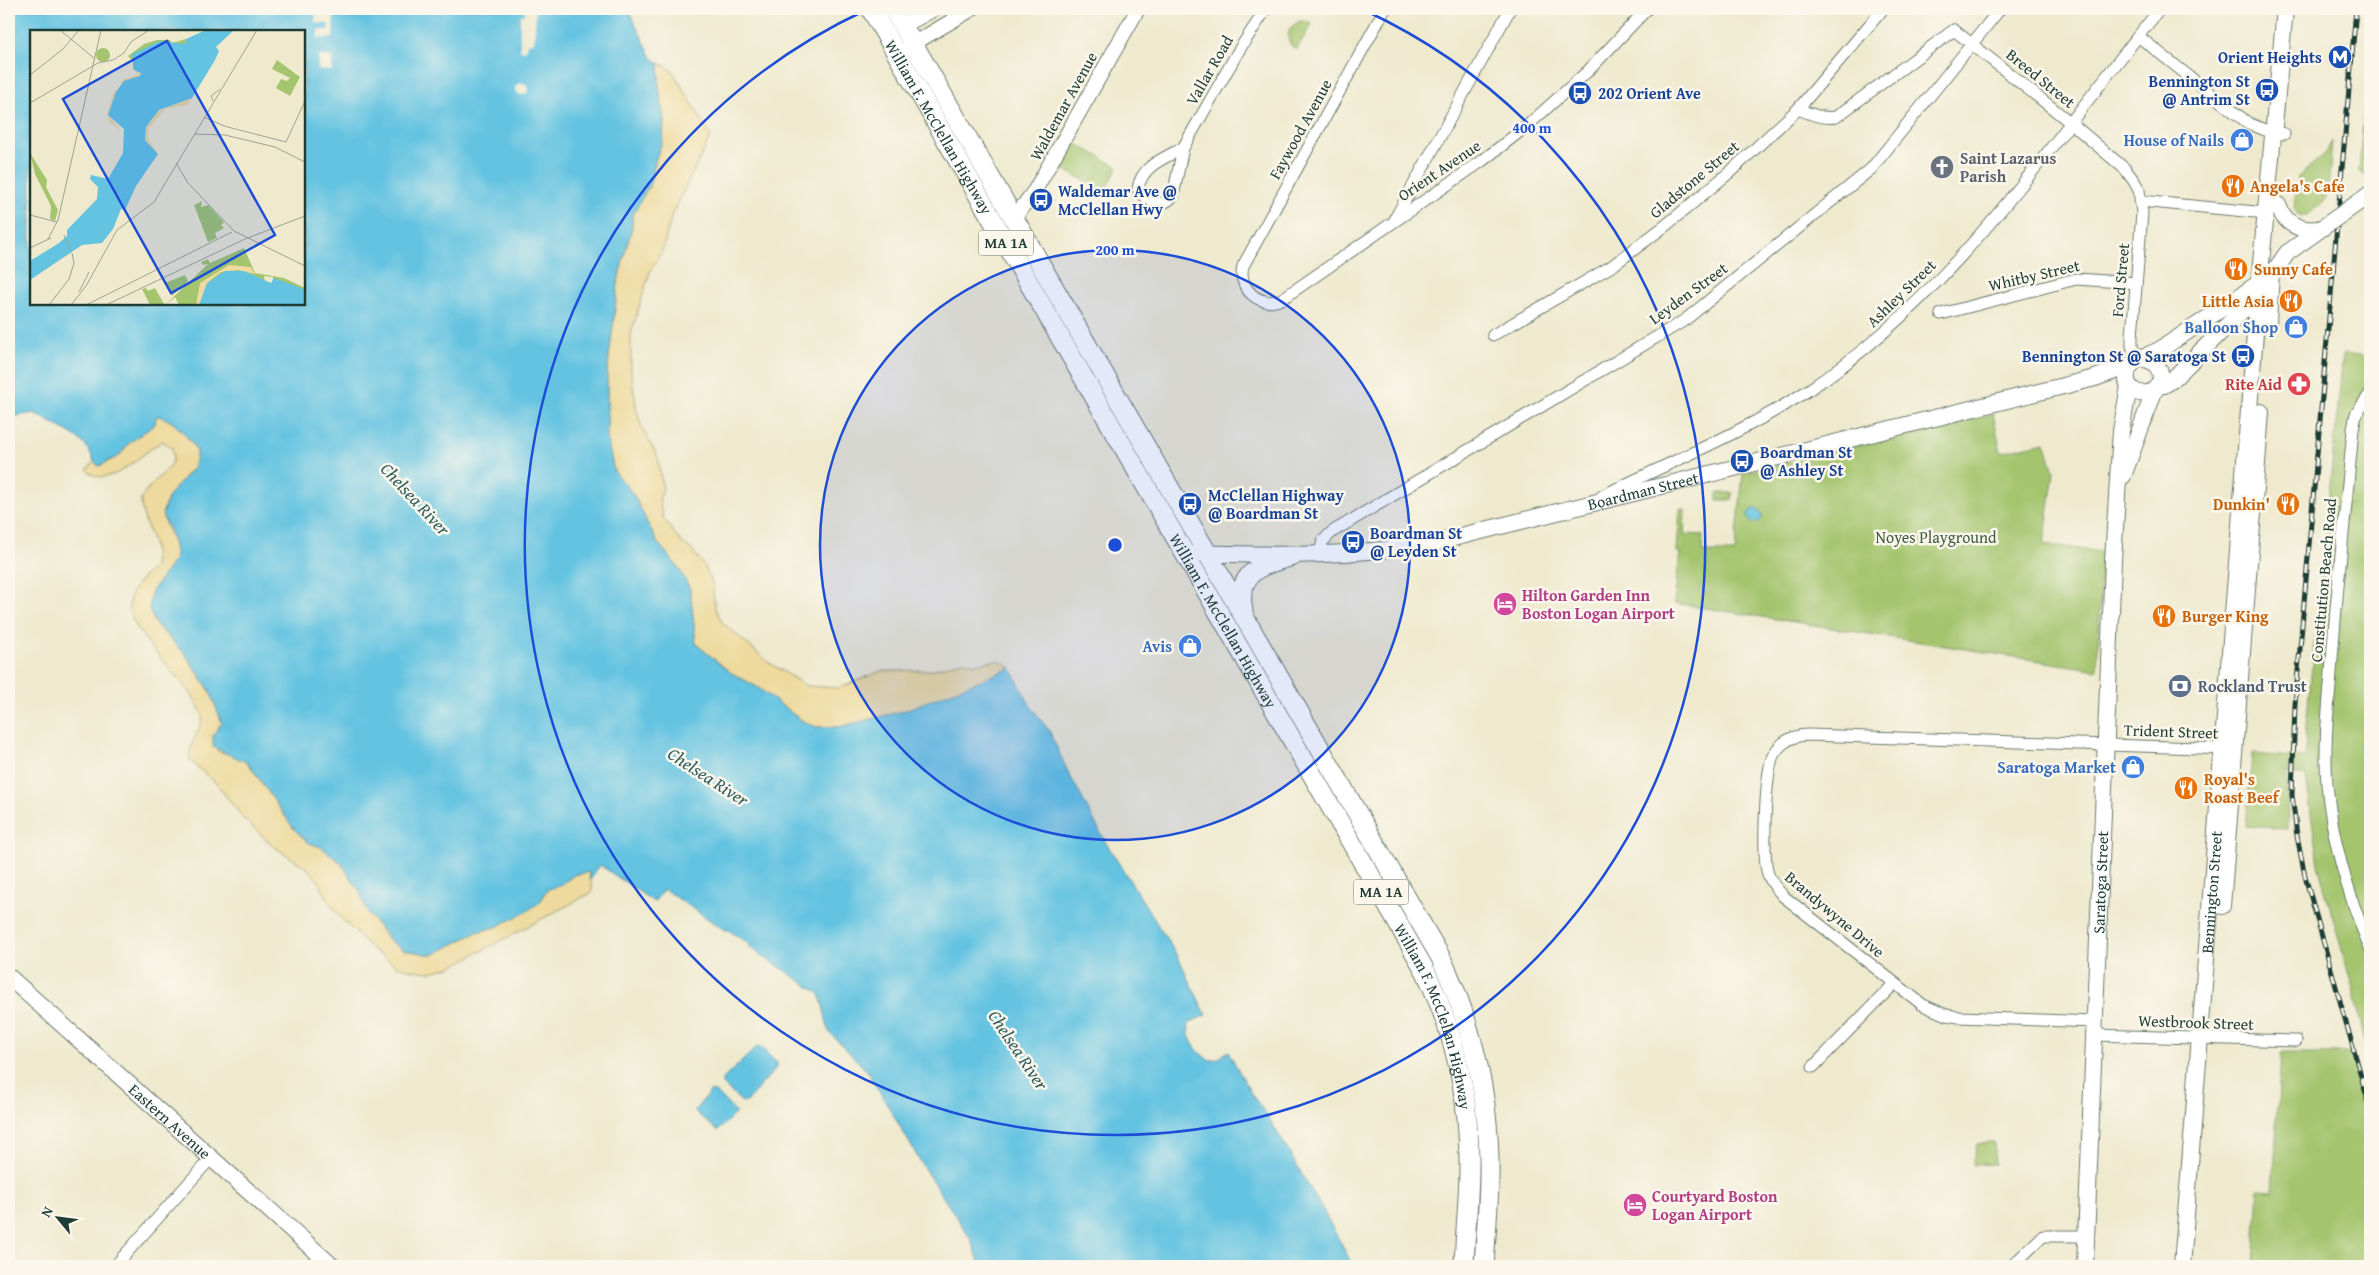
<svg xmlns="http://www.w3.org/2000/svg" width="2379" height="1275" viewBox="0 0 2379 1275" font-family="'Gentium Book Plus',serif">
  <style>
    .green { fill: #a4c56e; stroke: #628151 }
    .sand { fill: #eeda9e; stroke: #868c69 }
    .water { fill: #63c3e1; stroke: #41808a; fill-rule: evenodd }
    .pier { fill: #efe9ce }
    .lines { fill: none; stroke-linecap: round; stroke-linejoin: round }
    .minor-casing { stroke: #68796a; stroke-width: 13 }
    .tertiary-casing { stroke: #68796a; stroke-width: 16 }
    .secondary-casing { stroke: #68796a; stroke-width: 18 }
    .trunk-casing { stroke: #68796a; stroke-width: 21 }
    .minor { stroke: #fff; stroke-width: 11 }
    .tertiary { stroke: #fff; stroke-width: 14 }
    .secondary { stroke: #fff; stroke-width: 16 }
    .trunk { stroke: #fff; stroke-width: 19 }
    .rail-casing { stroke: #1f3d34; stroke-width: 5 }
    .rail { stroke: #fbf7ec; stroke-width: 3; stroke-dasharray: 9; stroke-linecap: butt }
    .secondary-bridge-casing { stroke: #68796a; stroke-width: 18; stroke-linecap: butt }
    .secondary-bridge { stroke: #fff; stroke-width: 16 }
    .ring { fill: none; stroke: #1d4ed8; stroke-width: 2.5 }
    .labels { text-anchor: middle; stroke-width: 5; stroke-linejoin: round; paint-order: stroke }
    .shield { fill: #fbf7ec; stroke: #61756b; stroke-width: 1 }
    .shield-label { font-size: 15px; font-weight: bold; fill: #1f3d34 }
    .transit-label { font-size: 16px; font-weight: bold; fill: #164399; stroke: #fbf7ec; text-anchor: start }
    .street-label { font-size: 16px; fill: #1f3d34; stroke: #fbf7ec }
    .shop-label { font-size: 16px; font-weight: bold; fill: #366cbe; stroke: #fbf7ec; text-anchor: end }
    .worship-label { font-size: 16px; font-weight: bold; fill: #5b616d; stroke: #fbf7ec; text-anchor: start }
    .food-label { font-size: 16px; font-weight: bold; fill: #c56008; stroke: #fbf7ec; text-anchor: start }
    .health-label { font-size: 16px; font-weight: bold; fill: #be3a42; stroke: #fbf7ec; text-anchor: end }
    .park-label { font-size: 16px; fill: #405f42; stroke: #fbf7ec }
    .hotel-label { font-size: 16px; font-weight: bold; fill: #b23c85; stroke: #fbf7ec; text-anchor: start }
    .service-label { font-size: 16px; font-weight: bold; fill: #4e5e75; stroke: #fbf7ec; text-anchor: start }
    .water-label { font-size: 18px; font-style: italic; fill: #305e5f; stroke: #fbf7ec }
    .inset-road { fill: none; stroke: #9ca490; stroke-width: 1 }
    .view { fill: #1d4ed8; fill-opacity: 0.15; stroke: #1d4ed8; stroke-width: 2.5 }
    .inset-edge { fill: none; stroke: #1f3d34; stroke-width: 2.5 }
    .centre { fill: #1d4ed8; stroke: #fbf7ec; stroke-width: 2.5 }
    .ring-label { font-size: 15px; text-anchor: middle; font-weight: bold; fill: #1d4ed8; stroke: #fbf7ec; stroke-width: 5; stroke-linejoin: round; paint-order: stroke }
  </style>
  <rect width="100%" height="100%" fill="#fbf7ec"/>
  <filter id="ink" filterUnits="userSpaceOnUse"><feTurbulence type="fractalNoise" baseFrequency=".02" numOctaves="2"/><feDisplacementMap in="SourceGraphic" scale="10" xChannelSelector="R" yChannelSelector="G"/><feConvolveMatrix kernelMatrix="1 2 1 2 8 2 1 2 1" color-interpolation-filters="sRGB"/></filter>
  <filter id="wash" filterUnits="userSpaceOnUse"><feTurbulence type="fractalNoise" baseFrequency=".0096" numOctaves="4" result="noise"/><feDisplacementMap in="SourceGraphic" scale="20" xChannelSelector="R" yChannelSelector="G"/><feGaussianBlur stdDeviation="1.12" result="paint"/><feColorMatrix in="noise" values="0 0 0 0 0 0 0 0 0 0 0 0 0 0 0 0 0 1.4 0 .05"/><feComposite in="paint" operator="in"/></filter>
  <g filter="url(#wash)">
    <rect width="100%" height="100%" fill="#efe9ce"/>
    <path class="green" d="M1302,21L1312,24L1296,50C1283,40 1287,24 1302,21Z
      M2364,110H2370V169L2362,175V170L2359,172Z
      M2332,141L2328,193L2325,200L2307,216L2298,215L2294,207L2298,177L2326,153Z
      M1075,143L1118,167L1105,192L1061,168Z
      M2343,354L2370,357V1065L2353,989L2318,865L2306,776L2287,774L2288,829L2246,826L2252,754L2305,758L2306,726Z
      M1993,414L2001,452L2045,442L2054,472L2044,544L2102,552L2097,670L1674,603L1680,552H1677L1680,509L1685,510L1684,534L1703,535L1702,552H1735L1743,473Z
      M1717,493H1733L1732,500H1717Z
      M2281,1053H2351L2370,1120V1266H2254L2259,1190L2273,1191Z
      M1994,1143L1995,1164L1972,1165L1977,1144Z"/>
    <path class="sand" d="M659,63L672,70L711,136L672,214L663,249L650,272L631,333V373L637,411L642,428L658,457L663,491L659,499L663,518L681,542L692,550L704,566L712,582L715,608L722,622L768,662L806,686L839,688L881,671L932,670L958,662L965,661L974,664L999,660L1011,668L903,711L839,727H816L801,720L757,687L730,672L696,644L690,589L678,567L657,542L633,494L614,471L607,439V374L619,276L632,227V216L652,177L656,158L663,139L664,117L659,88Z
      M156,416C173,417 189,438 197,451L194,467C185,475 160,504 163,516C166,531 174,538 176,557L151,593L149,610L155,624L186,655L210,691L222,723L217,729V751L235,756L248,763L294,829L309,843L321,847L341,863L360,892L367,912L390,941L404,950L432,955L477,932L496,927L540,902L547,890L555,886L562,884L574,875L590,872C589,879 594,886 591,893L451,967L430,972L412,970L397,966L372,949L342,919L331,905L317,879L307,868L273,846L243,818L216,783L190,761C187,745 201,732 203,715C199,709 196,701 192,695C179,678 130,628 129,609C128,591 140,578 154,568C159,538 141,526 141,499C145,493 149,487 154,482C165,471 176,465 172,448L163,441C142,451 110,493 87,470L94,462L99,466L119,456L129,443L155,424Z"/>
    <path class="water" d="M9,9H628L652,58L659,63V88L664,120L663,139L656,158L650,184L632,216V227L619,276L607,374V439L614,471L633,494L657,542L678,567L690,589L696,644L730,672L757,687L801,720L816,727H839L903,711L1011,668L1030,705L1050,732L1066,768L1106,843L1178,957L1206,1015L1189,1023C1186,1039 1197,1052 1209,1060L1218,1059L1228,1051L1252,1095L1267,1115L1324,1212L1353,1266H981L971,1239L927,1173L880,1092L872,1081L870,1074L829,1032L820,994L748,946L749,944L727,929L726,931L664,889L654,902L600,865L590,880L589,872L574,875L562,884L547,890L540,902L526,912L496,927L477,932L432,955L404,950L390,941L367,912L360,892L341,863L321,847L309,843L294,829L248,763L213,747V735L222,723L210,691L186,655L155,623L149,610L151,593L176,557L171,533L162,515L169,495L194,467L197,451C189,438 173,417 156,416L155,424L129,443L119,456L99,466L94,462C88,436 55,426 34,413L9,417ZM31,31H304V304H31Z
      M1748 516a7 7 0 1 1 14 0a7 7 0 1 1-14 0Z
      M759,1045L777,1063V1067L746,1102H742L722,1084V1080Z
      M711,1091L717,1093L736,1113L718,1131L694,1111Z"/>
    <path class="pier" d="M316,9H334L333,38H318V30H328L329,24L315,23Z
      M525,9H536L534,43H527L526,51L520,50V15H524Z
      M319,56L332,57V71L318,70Z
      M516 89a6 6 0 1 1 12 0a6 6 0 1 1-12 0Z"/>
  </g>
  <g filter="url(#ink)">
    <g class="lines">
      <g class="minor-casing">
        <path id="minor" d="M1385,9L1243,266C1237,289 1261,309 1282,299L1482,161L1527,126L1588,71L1647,9
          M2138,36L2248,123L2265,130L2284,134
          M1798,109C1811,114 1822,119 1836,117L1954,30L2071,123L2125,169L2134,181L2139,190L2142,213L2132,336V346L2137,360
          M1183,148L1239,50L1266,9
          M1183,148L1173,196C1161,210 1147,201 1138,189C1141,166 1164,158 1183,148Z
          M2140,201L2266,213
          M1396,217L1510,9
          M1941,314L2076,279L2136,283
          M1493,335L1612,266L1665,226L1730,172L1798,109L1883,9
          M2370,394L2356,414L2353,429C2346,511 2336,592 2331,674C2328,710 2324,747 2327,784C2332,841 2348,895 2370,948
          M1602,496C1670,462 1743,433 1807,391C1955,294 2050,143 2160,9
          M1319,555L1323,541L1332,532L1685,320L1871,169L2000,9
          M2095,1022L1959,1017L1946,1015L1923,1005L1783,896C1777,889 1771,883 1768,874C1762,858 1765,768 1774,754C1782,741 1793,735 1809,735L2228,749
          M2094,1035L2296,1041
          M1813,1067L1895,983
          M115,1266L211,1158
          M2012,1266L2043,1236H2086"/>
      </g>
      <g class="tertiary-casing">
        <path id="tertiary" d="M903,26L934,9
          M906,48L972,9
          M1014,218L1035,190L1138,9"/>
      </g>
      <g class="secondary-casing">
        <g id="secondary">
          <path d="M2359,202L2370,194"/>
          <path d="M2278,205C2284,224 2302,233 2322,228"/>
          <path d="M2268,323L2271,272"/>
          <path d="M2141,359C2163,358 2169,389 2147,393C2141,394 2136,393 2132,389C2125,383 2125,372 2131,365C2137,357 2152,355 2161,349C2196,326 2232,302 2266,278"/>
          <path d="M2158,385H2164L2172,380L2258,295L2287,253L2322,228"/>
          <path d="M2123,476L2155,389"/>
          <path id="s1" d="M1196,553C1278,556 1357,557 1437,542L2095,378L2131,365"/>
          <path d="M2222,906L2261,412"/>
          <path id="s2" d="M9,977L332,1266"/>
          <path id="s3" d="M2085,1266L2113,561L2121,431L2129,386"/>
          <path id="s4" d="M2182,1266L2258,295L2285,9"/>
        </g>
      </g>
      <g class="trunk-casing">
        <g id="trunk">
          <path id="s5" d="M871,9L1426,972C1455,1034 1470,1100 1469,1167C1469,1200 1465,1233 1464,1266"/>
          <path d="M893,9L1441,958C1471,1022 1488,1089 1489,1160C1490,1195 1486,1231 1484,1266"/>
          <path d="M1243,611C1235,572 1262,564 1293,556"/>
        </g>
      </g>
      <use href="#minor" class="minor"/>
      <use href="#tertiary" class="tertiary"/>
      <use href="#secondary" class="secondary"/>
      <use href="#trunk" class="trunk"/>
      <g class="rail-casing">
        <path id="rail" d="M2356,9L2295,705L2292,795L2297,836L2305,876L2370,1108"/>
      </g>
      <use href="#rail" class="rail"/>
      <g class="secondary-bridge-casing">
        <path id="secondary-bridge" d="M2322,228L2359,202"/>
      </g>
      <use href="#secondary-bridge" class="secondary-bridge"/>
    </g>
  </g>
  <circle cx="1115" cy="545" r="295" fill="#1d4ed8" fill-opacity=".12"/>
  <g class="ring">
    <circle cx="1115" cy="545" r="295"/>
    <path d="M1364 10A590 590 0 1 1 866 10"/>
  </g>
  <defs>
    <g id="metro-disc" transform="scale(1.25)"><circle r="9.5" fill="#1a4fb4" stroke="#fbf7ec"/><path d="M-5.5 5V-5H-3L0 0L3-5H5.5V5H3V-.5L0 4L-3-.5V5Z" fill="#fff"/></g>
    <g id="bus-disc" transform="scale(1.25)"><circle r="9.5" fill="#1a4fb4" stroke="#fbf7ec"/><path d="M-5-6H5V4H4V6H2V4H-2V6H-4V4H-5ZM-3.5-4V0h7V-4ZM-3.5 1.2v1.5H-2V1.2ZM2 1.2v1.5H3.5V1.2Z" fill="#fff"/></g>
    <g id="shop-disc" transform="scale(1.25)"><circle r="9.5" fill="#3f7fe0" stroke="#fbf7ec"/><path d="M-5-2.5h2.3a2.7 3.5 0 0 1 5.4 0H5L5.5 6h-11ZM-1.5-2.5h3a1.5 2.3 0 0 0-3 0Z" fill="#fff"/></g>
    <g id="church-disc" transform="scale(1.25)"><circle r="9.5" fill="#6b7280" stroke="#fbf7ec"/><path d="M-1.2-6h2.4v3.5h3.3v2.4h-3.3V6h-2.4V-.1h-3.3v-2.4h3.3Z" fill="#fff"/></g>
    <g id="restaurant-disc" transform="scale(1.25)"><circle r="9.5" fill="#e8710a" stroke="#fbf7ec"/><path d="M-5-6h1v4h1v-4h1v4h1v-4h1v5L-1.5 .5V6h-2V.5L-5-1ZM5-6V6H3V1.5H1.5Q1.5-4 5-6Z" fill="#fff"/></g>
    <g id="pharmacy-disc" transform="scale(1.25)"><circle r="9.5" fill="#e0444e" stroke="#fbf7ec"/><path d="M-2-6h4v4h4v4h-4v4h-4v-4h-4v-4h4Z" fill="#fff"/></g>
    <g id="hotel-disc" transform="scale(1.25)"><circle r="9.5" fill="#d1479c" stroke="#fbf7ec"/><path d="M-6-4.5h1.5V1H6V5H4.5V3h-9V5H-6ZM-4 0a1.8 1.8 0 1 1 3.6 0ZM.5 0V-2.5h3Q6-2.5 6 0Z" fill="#fff"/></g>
    <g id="bank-disc" transform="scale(1.25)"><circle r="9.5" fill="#5c6f8a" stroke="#fbf7ec"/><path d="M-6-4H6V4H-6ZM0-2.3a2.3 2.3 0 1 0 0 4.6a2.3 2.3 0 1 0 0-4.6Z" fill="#fff"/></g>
  </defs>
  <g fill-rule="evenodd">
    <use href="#metro-disc" x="2340" y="57"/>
    <use href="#bus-disc" x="2267" y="90"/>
    <use href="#bus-disc" x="1580" y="93"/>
    <use href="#shop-disc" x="2242" y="140"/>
    <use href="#church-disc" x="1942" y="167"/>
    <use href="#restaurant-disc" x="2233" y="186"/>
    <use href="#bus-disc" x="1041" y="200"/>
    <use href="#restaurant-disc" x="2236" y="269"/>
    <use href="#restaurant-disc" x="2291" y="301"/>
    <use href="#shop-disc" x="2296" y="327"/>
    <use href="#bus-disc" x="2243" y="356"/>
    <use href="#pharmacy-disc" x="2299" y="384"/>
    <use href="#bus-disc" x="1742" y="461"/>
    <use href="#bus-disc" x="1190" y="504"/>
    <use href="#restaurant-disc" x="2288" y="504"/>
    <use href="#bus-disc" x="1353" y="542"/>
    <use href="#hotel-disc" x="1505" y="604"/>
    <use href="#restaurant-disc" x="2164" y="616"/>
    <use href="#shop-disc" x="1190" y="646"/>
    <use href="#bank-disc" x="2180" y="686"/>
    <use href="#shop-disc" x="2133" y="767"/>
    <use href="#restaurant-disc" x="2186" y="788"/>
    <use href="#hotel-disc" x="1635" y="1205"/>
  </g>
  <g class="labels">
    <g class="shield">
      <rect x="978.5" y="230.5" width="55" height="25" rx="4"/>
      <rect x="1353.5" y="879.5" width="55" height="25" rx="4"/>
    </g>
    <g class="shield-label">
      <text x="1006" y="248">MA 1A</text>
      <text x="1381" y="897">MA 1A</text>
    </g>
    <g class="transit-label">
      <text x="2322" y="63" text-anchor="end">Orient Heights</text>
      <text x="2250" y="87" text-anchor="end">Bennington St<tspan x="2250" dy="18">@ Antrim St</tspan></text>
      <text x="1598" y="99">202 Orient Ave</text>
      <text x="1058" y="197">Waldemar Ave @<tspan x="1058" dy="18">McClellan Hwy</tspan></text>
      <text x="2226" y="362" text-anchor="end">Bennington St @ Saratoga St</text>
      <text x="1760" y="458">Boardman St<tspan x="1760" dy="18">@ Ashley St</tspan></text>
      <text x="1208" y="501">McClellan Highway<tspan x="1208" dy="18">@ Boardman St</tspan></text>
      <text x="1370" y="539">Boardman St<tspan x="1370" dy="18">@ Leyden St</tspan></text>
    </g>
    <g class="street-label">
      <text transform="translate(1209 70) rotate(-60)" y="6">Vallar Road</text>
      <text transform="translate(2041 78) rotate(39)" y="6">Breed Street</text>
      <text transform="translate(1063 106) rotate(-61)" y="6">Waldemar Avenue</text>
      <text dy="6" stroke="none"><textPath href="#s5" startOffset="136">William F. McClellan Highway</textPath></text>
      <text transform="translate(1300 129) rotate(-61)" y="6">Faywood Avenue</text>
      <text transform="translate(1439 170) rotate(-34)" y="6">Orient Avenue</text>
      <text transform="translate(1694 179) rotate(-40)" y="6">Gladstone Street</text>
      <text transform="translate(2034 275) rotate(-13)" y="6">Whitby Street</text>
      <text transform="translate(2120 280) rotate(-85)" y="6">Ford Street</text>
      <text transform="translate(1688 293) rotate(-36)" y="6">Leyden Street</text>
      <text transform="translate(1901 293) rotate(-44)" y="6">Ashley Street</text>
      <text dy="6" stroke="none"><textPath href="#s1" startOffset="454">Boardman Street</textPath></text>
      <text transform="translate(2323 580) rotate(-85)" y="6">Constitution Beach Road</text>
      <text dy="6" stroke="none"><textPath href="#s5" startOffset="706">William F. McClellan Highway</textPath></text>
      <text transform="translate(2171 731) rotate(2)" y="6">Trident Street</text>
      <text dy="6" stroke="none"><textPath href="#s3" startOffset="384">Saratoga Street</textPath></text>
      <text dy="6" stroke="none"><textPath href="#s4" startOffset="375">Bennington Street</textPath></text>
      <text transform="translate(1835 914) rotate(40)" y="6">Brandywyne Drive</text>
      <text dy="6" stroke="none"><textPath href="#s5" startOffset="1156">William F. McClellan Highway</textPath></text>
      <text transform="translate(2196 1022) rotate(2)" y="6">Westbrook Street</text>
      <text dy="6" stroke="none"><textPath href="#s2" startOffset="216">Eastern Avenue</textPath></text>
    </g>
    <g class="shop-label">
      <text x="2224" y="146">House of Nails</text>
      <text x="2278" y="333">Balloon Shop</text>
      <text x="1172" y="652">Avis</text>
      <text x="2116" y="773">Saratoga Market</text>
    </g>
    <g class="worship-label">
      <text x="1960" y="164">Saint Lazarus<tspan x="1960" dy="18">Parish</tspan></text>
    </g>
    <g class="food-label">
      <text x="2250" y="192">Angela's Cafe</text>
      <text x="2254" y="275">Sunny Cafe</text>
      <text x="2274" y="307" text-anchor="end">Little Asia</text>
      <text x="2270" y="510" text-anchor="end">Dunkin'</text>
      <text x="2182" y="622">Burger King</text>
      <text x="2204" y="785">Royal's<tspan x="2204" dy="18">Roast Beef</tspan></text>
    </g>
    <g class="health-label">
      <text x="2282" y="390">Rite Aid</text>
    </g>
    <g class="park-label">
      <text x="1936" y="543">Noyes Playground</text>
    </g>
    <g class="hotel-label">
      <text x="1522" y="601">Hilton Garden Inn<tspan x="1522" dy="18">Boston Logan Airport</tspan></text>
      <text x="1652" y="1202">Courtyard Boston<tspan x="1652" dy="18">Logan Airport</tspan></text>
    </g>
    <g class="service-label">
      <text x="2198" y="692">Rockland Trust</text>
    </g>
    <g class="water-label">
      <text transform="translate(415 499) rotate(47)" y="6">Chelsea River</text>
      <text transform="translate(708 777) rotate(33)" y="6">Chelsea River</text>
      <text transform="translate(1018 1050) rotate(56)" y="6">Chelsea River</text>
    </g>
  </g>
  <g transform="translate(30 30)">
    <rect width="275" height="275" fill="#efe9ce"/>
    <path d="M156,9V14L111,41L103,39V31L98,26L114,14L127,10H140L142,13ZM66 25a7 7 0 1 1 14 0a7 7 0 1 1-14 0ZM247,30L270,47L260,66L246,58L251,49L257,51L260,48L242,39ZM0,123L17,150L16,157L28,180L25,191L20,189L21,176L5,144ZM172,171L171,177L178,175L194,192L191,195L194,198L185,203L187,208L178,212L164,175ZM214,218L225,243L254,248L275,258V266L243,251V247L234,246L235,252L214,241L172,262L169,275H149L145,267L135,275L178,234L173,235L171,232L178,229L180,233ZM155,245L158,251L142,266L135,253ZM116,258L118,261L125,258L134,274L120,275L112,259Z" fill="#a4c56e"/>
    <path d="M103,39L110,43L109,48L94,51L90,59L86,62L78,85L91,100L79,92L77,84L84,61L88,60L93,49L109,45ZM162,68L158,75L135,79L119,98L118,108L128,124L115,110L116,97L128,81ZM199,235L221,237L225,244L208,240L191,242L177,253L169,275H166L170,253Z" fill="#eeda9e"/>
    <path d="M176,0H204L186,17L189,21L185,30L162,68L129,80L116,97L115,110L128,124L106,156L95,180L91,179L83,199L72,213L52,215L0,250V231L29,213L37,206V200L67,169L68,157L60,149L61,145L78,149L93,123L94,99L78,85L86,62L94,51L110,46L111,43L104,40L102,24L130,11L156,14V9ZM195,241H214L241,253L244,248L271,258L275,260V275H169L177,253Z" fill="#63c3e1"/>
    <path class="inset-road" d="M30,0L65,29M0,45L33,19L49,0M183,71L181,66L190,59M0,73L68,33L83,30L94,23L101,12L119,0M174,87L194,96L256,112L275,71M165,104L195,105L245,117L275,132M146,133L158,153L204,201L275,236M0,185L27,192M34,205L41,222M18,209L28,190L71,0M0,218L21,208M49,262L59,242M19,275L39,249L44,233L42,223M41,275L56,256L87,200L124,172L227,0M56,275L202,202M76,275L215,209L275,186"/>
    <path class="view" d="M137,11L245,205L141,263L33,69Z"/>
    <rect width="275" height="275" class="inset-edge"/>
  </g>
  <circle cx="1115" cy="545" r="8" class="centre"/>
  <g class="ring-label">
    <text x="1532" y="133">400 m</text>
    <text x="1115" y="255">200 m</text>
  </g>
  <rect width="2379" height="1275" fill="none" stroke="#fbf7ec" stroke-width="30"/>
  <g transform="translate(58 1218) rotate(299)" stroke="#fbf7ec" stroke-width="4" paint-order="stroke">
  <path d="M0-4L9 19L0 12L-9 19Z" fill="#1f3d34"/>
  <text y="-8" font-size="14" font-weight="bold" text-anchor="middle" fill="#1f3d34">N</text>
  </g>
</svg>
